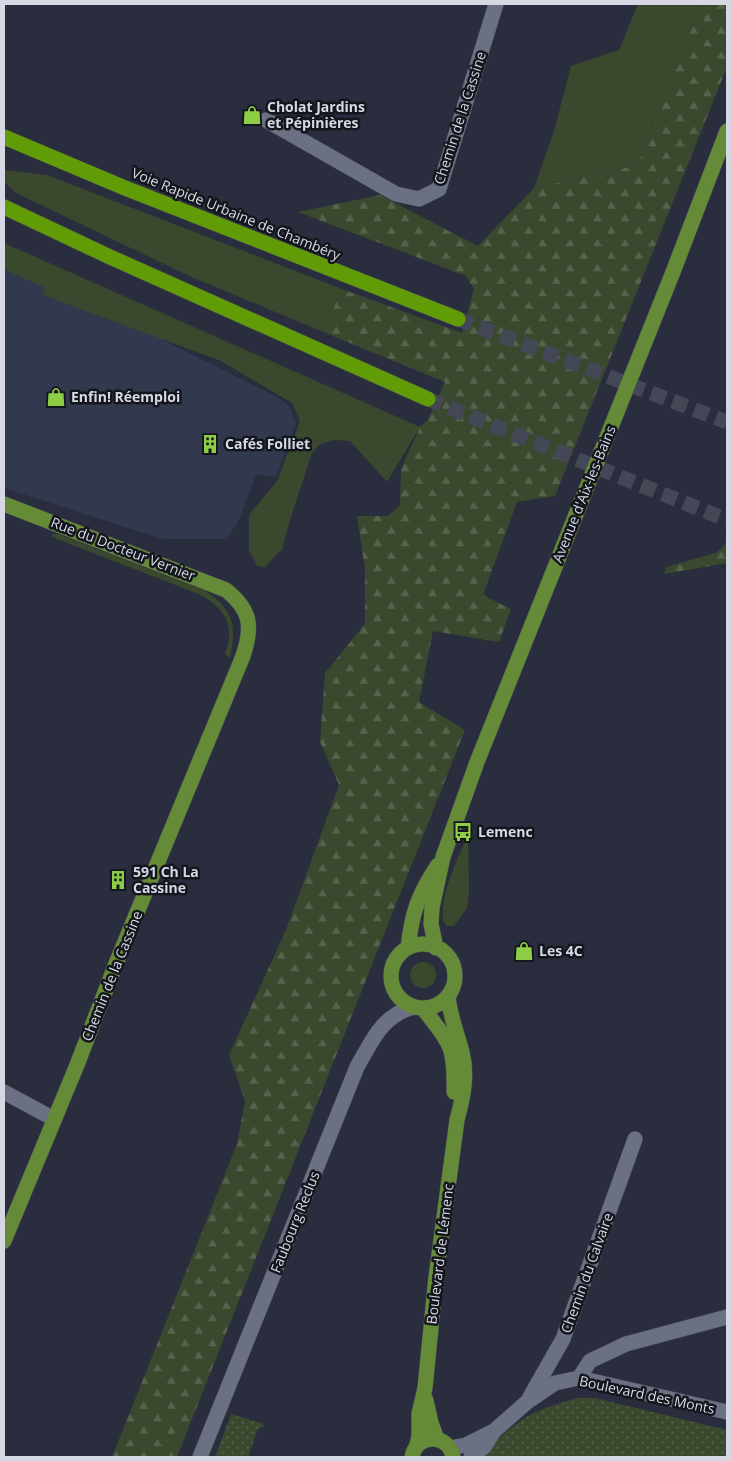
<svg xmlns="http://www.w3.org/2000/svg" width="731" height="1461" viewBox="0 0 731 1461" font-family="'Open Sans',sans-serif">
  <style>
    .built { fill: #32384d }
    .grass { fill: #3a492e }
    .forest { fill: url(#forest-firs) }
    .park { fill: url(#park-dots) }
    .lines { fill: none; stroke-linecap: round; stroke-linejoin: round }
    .highway-tunnel { stroke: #434756; stroke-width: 15; stroke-dasharray: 15 8; stroke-linecap: butt }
    .minor-casing { stroke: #454856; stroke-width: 16 }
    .major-casing { stroke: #454856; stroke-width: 16 }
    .highway-casing { stroke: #454856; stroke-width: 16 }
    .minor { stroke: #6b7082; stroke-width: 15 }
    .major { stroke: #658a38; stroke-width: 15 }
    .highway { stroke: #619b06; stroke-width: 15 }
    .labels { text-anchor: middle; stroke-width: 5; stroke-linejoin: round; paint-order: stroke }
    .poi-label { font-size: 14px; font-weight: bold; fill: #d6d9e4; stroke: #14161d; text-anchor: start }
    .street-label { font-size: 14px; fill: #d6d9e4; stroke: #14161d }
  </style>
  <defs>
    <pattern id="forest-firs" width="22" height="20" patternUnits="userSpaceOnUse" patternTransform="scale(1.25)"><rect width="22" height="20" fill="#3a492e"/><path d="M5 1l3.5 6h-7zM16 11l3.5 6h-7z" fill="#56634c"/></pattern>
    <pattern id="park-dots" width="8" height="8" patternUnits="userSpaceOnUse" patternTransform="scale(1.25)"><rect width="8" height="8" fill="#3a492e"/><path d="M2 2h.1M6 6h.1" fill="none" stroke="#56634c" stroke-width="1.8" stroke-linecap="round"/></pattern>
  </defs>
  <rect width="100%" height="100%" fill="#292d3d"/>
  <path class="built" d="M4,260L279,398L289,406L296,423L276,477L256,475L238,523L226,539H162L4,488Z"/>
  <path class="grass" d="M638,4H700L638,165L534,188L554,131L571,66L619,50Z
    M4,170L47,175L342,289L323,332L187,275L14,192L4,181Z
    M4,243L420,427L387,482L350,441L335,440L320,444L312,453L290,520L282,549L265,567L257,566L249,551V515L277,481L300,421L292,403L221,361L43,295L45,288L4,269Z
    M53,534H58L206,591C234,611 237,625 230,658L225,654C236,626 225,609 201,595L52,537Z
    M468,833L469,891L467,908L454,926H447L443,921C440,891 458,861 468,833Z
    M410 975a13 13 0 1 1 26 0a13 13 0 1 1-26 0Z"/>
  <path class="forest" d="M700,4H727V67L555,496L517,502L483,595L511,609L499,642L433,631L419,702L465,730L177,1457H112L237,1144L245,1101L229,1055L286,930L339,785L320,742L325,673L365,624V569L357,516H388L400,505L401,469L420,427L427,421L445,382L323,332L342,289L462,333L474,289L466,276L298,212L380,195L478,246L534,188L638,165Z
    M727,542V563L664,574L666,567L716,553Z"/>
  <path class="park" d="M576,1398H595L727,1430V1457H478C495,1443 512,1424 532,1414C546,1407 561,1403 576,1398Z
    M231,1414L264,1424L263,1427H260L257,1431L248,1457H215Z"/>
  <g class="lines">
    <path class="highway-tunnel" d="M458,319L727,422
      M428,399L727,520"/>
    <g class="minor-casing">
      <path id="minor" d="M266,120L396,194L419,199L439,189L496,4
        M4,1092L54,1119
        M579,1378L590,1361L626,1344L727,1317
        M530,1397L563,1339L635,1139
        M450,1448L466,1445L494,1431L527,1402L555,1383L579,1378L727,1412
        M200,1457L357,1067C372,1041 382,1015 414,1007
        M471,1457L484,1447L494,1431"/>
    </g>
    <g class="major-casing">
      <path id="major" d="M4,504L226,590C251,610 253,626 243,656L117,961L77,1065L4,1241
        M391 976a32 32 0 1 1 64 0a32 32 0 1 1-64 0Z
        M408,948C412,912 418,895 438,865
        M436,948L431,924L432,908L443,857L477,762L673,272L727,131
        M423,1008C432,1021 444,1033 450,1048C455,1061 454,1078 454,1092
        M426,1400L431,1423L437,1439
        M417,1445L419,1436V1414L425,1388L436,1277L457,1120C463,1098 468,1075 462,1052C457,1033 450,1016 448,996
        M412,1457C416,1433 449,1433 453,1457"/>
    </g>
    <g class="highway-casing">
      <path id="highway" d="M4,137L125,188L458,319
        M4,207L110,257L428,399"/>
    </g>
    <use href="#minor" class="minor"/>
    <use href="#major" class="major"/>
    <use href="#highway" class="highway"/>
  </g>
  <defs>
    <g id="shop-bare" transform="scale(1.5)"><path d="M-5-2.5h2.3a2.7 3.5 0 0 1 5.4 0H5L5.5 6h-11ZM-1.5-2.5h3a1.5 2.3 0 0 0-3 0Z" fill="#8dce44" stroke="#14161d" stroke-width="2.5" paint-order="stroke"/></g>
    <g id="building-bare" transform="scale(1.5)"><path d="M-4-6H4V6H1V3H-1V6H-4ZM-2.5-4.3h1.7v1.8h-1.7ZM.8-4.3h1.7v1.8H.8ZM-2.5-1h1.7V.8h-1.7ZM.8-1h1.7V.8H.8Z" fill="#8dce44" stroke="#14161d" stroke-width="2.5" paint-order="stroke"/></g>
    <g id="bus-bare" transform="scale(1.5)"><path d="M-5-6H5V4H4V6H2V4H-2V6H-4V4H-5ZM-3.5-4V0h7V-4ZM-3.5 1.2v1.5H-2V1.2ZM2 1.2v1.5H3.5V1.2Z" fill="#8dce44" stroke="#14161d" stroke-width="2.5" paint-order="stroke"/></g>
  </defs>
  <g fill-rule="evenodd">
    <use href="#shop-bare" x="252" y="115"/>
    <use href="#shop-bare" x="56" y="397"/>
    <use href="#building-bare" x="210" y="444"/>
    <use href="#bus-bare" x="463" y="832"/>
    <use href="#building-bare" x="118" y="880"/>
    <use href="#shop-bare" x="524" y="951"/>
  </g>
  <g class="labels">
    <g class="poi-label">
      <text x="267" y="112">Cholat Jardins<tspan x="267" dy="16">et Pépinières</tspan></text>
      <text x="71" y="402">Enfin! Réemploi</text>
      <text x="225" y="449">Cafés Folliet</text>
      <text x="478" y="837">Lemenc</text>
      <text x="133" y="877">591 Ch La<tspan x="133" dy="16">Cassine</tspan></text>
      <text x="539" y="956">Les 4C</text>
    </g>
    <g class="street-label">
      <text transform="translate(460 118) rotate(-72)" y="5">Chemin de la Cassine</text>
      <text transform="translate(236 214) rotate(22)" y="5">Voie Rapide Urbaine de Chambéry</text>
      <text transform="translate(584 494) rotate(-68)" y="5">Avenue d'Aix-les-Bains</text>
      <text transform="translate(123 549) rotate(21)" y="5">Rue du Docteur Vernier</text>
      <text transform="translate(112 976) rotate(-68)" y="5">Chemin de la Cassine</text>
      <text transform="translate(295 1222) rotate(-68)" y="5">Faubourg Reclus</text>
      <text transform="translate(440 1254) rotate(-83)" y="5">Boulevard de Lémenc</text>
      <text transform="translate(587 1273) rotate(-70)" y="5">Chemin du Calvaire</text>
      <text transform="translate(647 1395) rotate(12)" y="5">Boulevard des Monts</text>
    </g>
  </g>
  <rect width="731" height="1461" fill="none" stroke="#d6d9e4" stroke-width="10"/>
</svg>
